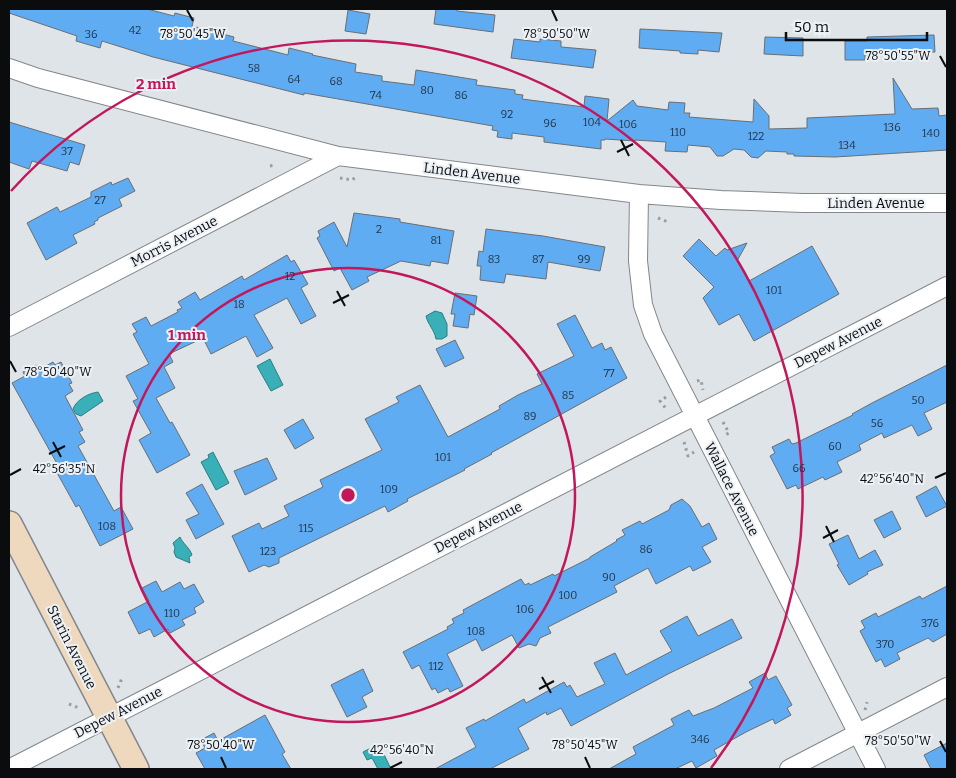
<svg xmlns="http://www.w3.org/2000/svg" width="956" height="778" viewBox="0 0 956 778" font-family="Bitter,serif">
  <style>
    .water { fill: #39afb7; stroke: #2b7e84 }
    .building { fill: #5facf3; stroke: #6a6e72 }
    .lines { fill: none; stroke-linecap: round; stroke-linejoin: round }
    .street-casing { stroke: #83878c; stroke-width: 20 }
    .secondary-casing { stroke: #83878c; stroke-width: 28 }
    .path { stroke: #999ca0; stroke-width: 3; stroke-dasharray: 2.5 4; stroke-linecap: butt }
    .street { stroke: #fff; stroke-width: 18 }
    .secondary { stroke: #efd9be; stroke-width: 25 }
    .ticks { fill: none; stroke: #0b0c0e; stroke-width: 2 }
    .ring { fill: none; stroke: #c2185b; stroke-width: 2.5 }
    .labels { text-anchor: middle; stroke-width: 4; stroke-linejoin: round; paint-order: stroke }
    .number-label { font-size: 11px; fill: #203447 }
    .street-label { font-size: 14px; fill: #0b0c0e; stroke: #ecf1f6 }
    .ticks-label { font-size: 12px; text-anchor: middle; fill: #0b0c0e; stroke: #ecf1f6; stroke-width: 4; stroke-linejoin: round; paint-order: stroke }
    .centre { fill: #c2185b; stroke: #ecf1f6; stroke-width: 2.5 }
    .ring-label { font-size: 15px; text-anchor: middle; font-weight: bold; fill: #c2185b; stroke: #ecf1f6; stroke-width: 4; stroke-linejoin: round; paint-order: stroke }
  </style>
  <rect width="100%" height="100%" fill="#dfe4e9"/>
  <path class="water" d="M435,311L442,313L447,324V336L442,339H436C434,329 428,325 426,316Z
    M270,359L283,385L271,391L257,366Z
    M98,392L103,401L81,416L76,414L73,409C76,400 89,393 98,392Z
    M213,452L229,483L216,490L201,462L209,458L208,455Z
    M180,537C183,544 190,548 192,555L189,557L190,563L176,557L174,552L175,548L173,543Z
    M379,744L391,769H378L372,758L367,760L363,752Z"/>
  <path class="building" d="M9,9H147L174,16L175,13L194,18L192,26L234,37L233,41L288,55L289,48L313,54L312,55L356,64L355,72L382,76V81L414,85L416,70L477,80L476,85L515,90V94L523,95L522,99L584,107L585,96L609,99L607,121L633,100L637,106L668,110L669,102L685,103L684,113H690L689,117L753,122L754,99L769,116V129L807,128V118L895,114L893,78L912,109L938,108L939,116L947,115V150L835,157L794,156V154H787V152L766,151L758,158L751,157L744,150L734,149L723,156H717L710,147L688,145L687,152L665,151L666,142L635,140V141L605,139V140H601V149L544,142V137L512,133V139L497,137L498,131L492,130L493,126L304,93V95L153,57L102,41L100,48L76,41L77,36L9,13Z
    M436,9H457V11L495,15L493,32L434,24Z
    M348,10L370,14L366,34L345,31Z
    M640,29L722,33L719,52L698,50V54L680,53V51L639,48Z
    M934,35L935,52L865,55V60H845V41H867V37Z
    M765,37L803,38V56L764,54Z
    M514,39L540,42V39L561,41V47L596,50L593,68L511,58Z
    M9,122L85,145L79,165L70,162L67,171L32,161L29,169L9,162Z
    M128,178L135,191L119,199L122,206L98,218V220L94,222L95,224L73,235L77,243L46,260L27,223L57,207L60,212L91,197V192L111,182L112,185Z
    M354,213L400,219V222L454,231L448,264L431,261L430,266L401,261L367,277L369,281L352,290L340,268L334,271L317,238L320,236L318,231L334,222L347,247Z
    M486,229L543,236L605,247L600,271L548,262L546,279L506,274L504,283L480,280L481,266H477L479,251L483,252Z
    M699,239L716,256L725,248L727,250L747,243L737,261L749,281L812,246L839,294L754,341L739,314L719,325L703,298L714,287L683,256Z
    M287,255L291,262L294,260L308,284L301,288L316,316L301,324L287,298L254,315L273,348L257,357L246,336L211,354L203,338L169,354L173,362L164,367L175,388L156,398L170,423L172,422L190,455L157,473L139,440L151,433L133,401L138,399L126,376L149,364L133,334L137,332L132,324L146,317L151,326L178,312L177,310L182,308L178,302L195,292L200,300L242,276L244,280Z
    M455,293L477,296L474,315L470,314L468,328L453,326L455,314H451Z
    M575,315L592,348L602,343L605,350L611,347L627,378L491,453L492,454L464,469L465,470L407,499L408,501L388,512L385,506L279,558V563L269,567L264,565L249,572L232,536L259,523L262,529L289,516L284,506L323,487L320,480L382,450L365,419L399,402L396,397L420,385L448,437L500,409L499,406L518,395L542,384L537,374L574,356L557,324Z
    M455,340L464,358L445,367L436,349Z
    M53,362L55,365L61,362L72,383L69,384L73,391L65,396L83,430L79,432L85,442L78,446L114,511L121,507L133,529L100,546L79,505L76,507L56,471L60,469L12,383L25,376L23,372L36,365L39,370Z
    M947,365V402L924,413L932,429L918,436L912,425L884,438L882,433L859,445L861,450L837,462L842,472L825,480L823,477L798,489L796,485L787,489L770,456L775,453L772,447L789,439L792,444L796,443L853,415L852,414L872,403Z
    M303,419L314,438L295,449L284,430Z
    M267,458L277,479L245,495L234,471Z
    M202,484L224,524L196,539L186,520L199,514L186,493Z
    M936,486L947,506L926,517L916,497Z
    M682,499L690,506L702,527L709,523L717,539L702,547L711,562L693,571L690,566L656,584L648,568L614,586L617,592L548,627L551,633L540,638L536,646L529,644L519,648L512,635L482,651L476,639L447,654L463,686L450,692L448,688L438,693L435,688L432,690L419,665L412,669L403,652L448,629L447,627L454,623L452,619L464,613L463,610L521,579L525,585L529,583L530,585L553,574L554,576L590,558V557L617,541L616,540L625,535L622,530L640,521L642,524L669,510L671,505Z
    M892,511L901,529L884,538L874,520Z
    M848,535L859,559L875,550L883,565L867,572L868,574L849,585L837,565L839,564L829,544Z
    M156,581L162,592L180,582L184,589L194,584L204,602L194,608L196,613L182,620L185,625L170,633L168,629L154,637L150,629L139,634L128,612L149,601L142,588Z
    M947,586V634L933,642L928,638L897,653L900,659L885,667L881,659L876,662L860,631L865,628L861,621L876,613L878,617L920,596L922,599Z
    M687,616L698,636L732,619L742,638L668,674L571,726L561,708L547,715L546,712L518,728L529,749L490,769H435L476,747L466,728L484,719L485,721L524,699L526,703L564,682L567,687L570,685L577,697L605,684L594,663L615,653L626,675L672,651L660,631Z
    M363,669L373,691L362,697L367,707L347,717L331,685Z
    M765,673L768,680L776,676L792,705L787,708L791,715L775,724L773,719L746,732L714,750L717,756L696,768L692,761L675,769H609L636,754L633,747L674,725L671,719L689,710L693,716L714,708L753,688L749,682Z
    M265,715L285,752L282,754L291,769H205L196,753L205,748L201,740L214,733L218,741Z
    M947,743V769H931L924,755Z"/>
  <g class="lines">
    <g class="street-casing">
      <path id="street" d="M9,68L38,78L338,156L639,194L721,200L803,203H947
        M639,194L638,261L643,305L653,334L876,769
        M9,327L338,156
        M9,769L947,286
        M789,769L947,687"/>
    </g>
    <g class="secondary-casing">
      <path id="secondary" d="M9,524L136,769"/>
    </g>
    <path class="path" d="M270,166L276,165
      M340,178L352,180L356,177
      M658,218L668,222
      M697,381L701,380L703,390
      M666,397L660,401L667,410
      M723,422L729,433L725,435
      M684,442L688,456L694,452
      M118,688L122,678
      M69,704L79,708
      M865,710L867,702"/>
    <use href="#street" class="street"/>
    <use href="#secondary" class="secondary"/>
  </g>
  <path class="ticks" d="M187,10L193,21M552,10L557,21M940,56L946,67M621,140L629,156M617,152L633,144M337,291L345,306M333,303L349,295M10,361L16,372M53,442L61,457M49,454L65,446M10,475L21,469M935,478L946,473M826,526L834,542M823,538L838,530M542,677L551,693M539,689L554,681M940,741L946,752M221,757L226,768M585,757L590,768M390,768L402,762"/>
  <g class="ring">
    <circle cx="348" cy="495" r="227"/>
    <path d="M11 191A454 454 0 0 1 711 768"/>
  </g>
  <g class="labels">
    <g class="number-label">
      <text x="135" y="34">42</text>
      <text x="91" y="38">36</text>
      <text x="254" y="72">58</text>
      <text x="294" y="83">64</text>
      <text x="336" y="85">68</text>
      <text x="427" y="94">80</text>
      <text x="376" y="99">74</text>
      <text x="461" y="99">86</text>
      <text x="507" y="118">92</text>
      <text x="592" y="126">104</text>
      <text x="550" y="127">96</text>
      <text x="628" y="128">106</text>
      <text x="892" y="131">136</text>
      <text x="678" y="136">110</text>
      <text x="931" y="137">140</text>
      <text x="756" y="140">122</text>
      <text x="847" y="149">134</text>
      <text x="67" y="155">37</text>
      <text x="100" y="204">27</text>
      <text x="379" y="233">2</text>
      <text x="436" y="244">81</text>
      <text x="494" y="263">83</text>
      <text x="538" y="263">87</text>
      <text x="584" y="263">99</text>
      <text x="290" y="280">12</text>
      <text x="774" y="294">101</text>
      <text x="239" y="308">18</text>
      <text x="609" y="377">77</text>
      <text x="568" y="399">85</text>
      <text x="918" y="404">50</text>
      <text x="530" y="420">89</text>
      <text x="877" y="427">56</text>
      <text x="835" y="450">60</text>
      <text x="443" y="461">101</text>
      <text x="799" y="472">66</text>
      <text x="389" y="493">109</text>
      <text x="107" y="530">108</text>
      <text x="306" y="532">115</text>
      <text x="646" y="553">86</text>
      <text x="268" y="555">123</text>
      <text x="609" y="581">90</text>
      <text x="568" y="599">100</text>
      <text x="525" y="613">106</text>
      <text x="172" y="617">110</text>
      <text x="930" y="627">376</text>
      <text x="476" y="635">108</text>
      <text x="885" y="648">370</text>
      <text x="436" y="670">112</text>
      <text x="700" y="743">346</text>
    </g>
    <g class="street-label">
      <text transform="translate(472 173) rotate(7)" y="5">Linden Avenue</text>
      <text x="876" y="208">Linden Avenue</text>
      <text transform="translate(174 241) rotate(-27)" y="5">Morris Avenue</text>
      <text transform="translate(838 342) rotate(-27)" y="5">Depew Avenue</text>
      <text transform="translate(732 489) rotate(63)" y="5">Wallace Avenue</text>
      <text transform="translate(478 527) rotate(-27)" y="5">Depew Avenue</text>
      <text transform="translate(72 647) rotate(63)" y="5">Starin Avenue</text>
      <text transform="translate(118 712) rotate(-27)" y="5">Depew Avenue</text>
    </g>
  </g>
  <g class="ticks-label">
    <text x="193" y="38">78°50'45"W</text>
    <text x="557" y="38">78°50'50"W</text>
    <text x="898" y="60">78°50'55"W</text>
    <text x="58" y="376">78°50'40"W</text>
    <text x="64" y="473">42°56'35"N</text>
    <text x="892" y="483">42°56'40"N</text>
    <text x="898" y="745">78°50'50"W</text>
    <text x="221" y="749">78°50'40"W</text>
    <text x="585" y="749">78°50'45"W</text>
    <text x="402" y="754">42°56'40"N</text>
  </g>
  <circle cx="348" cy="495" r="8" class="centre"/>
  <g class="ring-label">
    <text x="156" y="89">2 min</text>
    <text x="187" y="340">1 min</text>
  </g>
  <rect width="956" height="778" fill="none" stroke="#0b0c0e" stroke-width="20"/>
  <path d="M786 32v8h141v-8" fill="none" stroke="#0b0c0e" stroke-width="2.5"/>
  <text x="794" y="32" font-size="15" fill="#0b0c0e" stroke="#ecf1f6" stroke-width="4" paint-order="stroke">50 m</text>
</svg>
